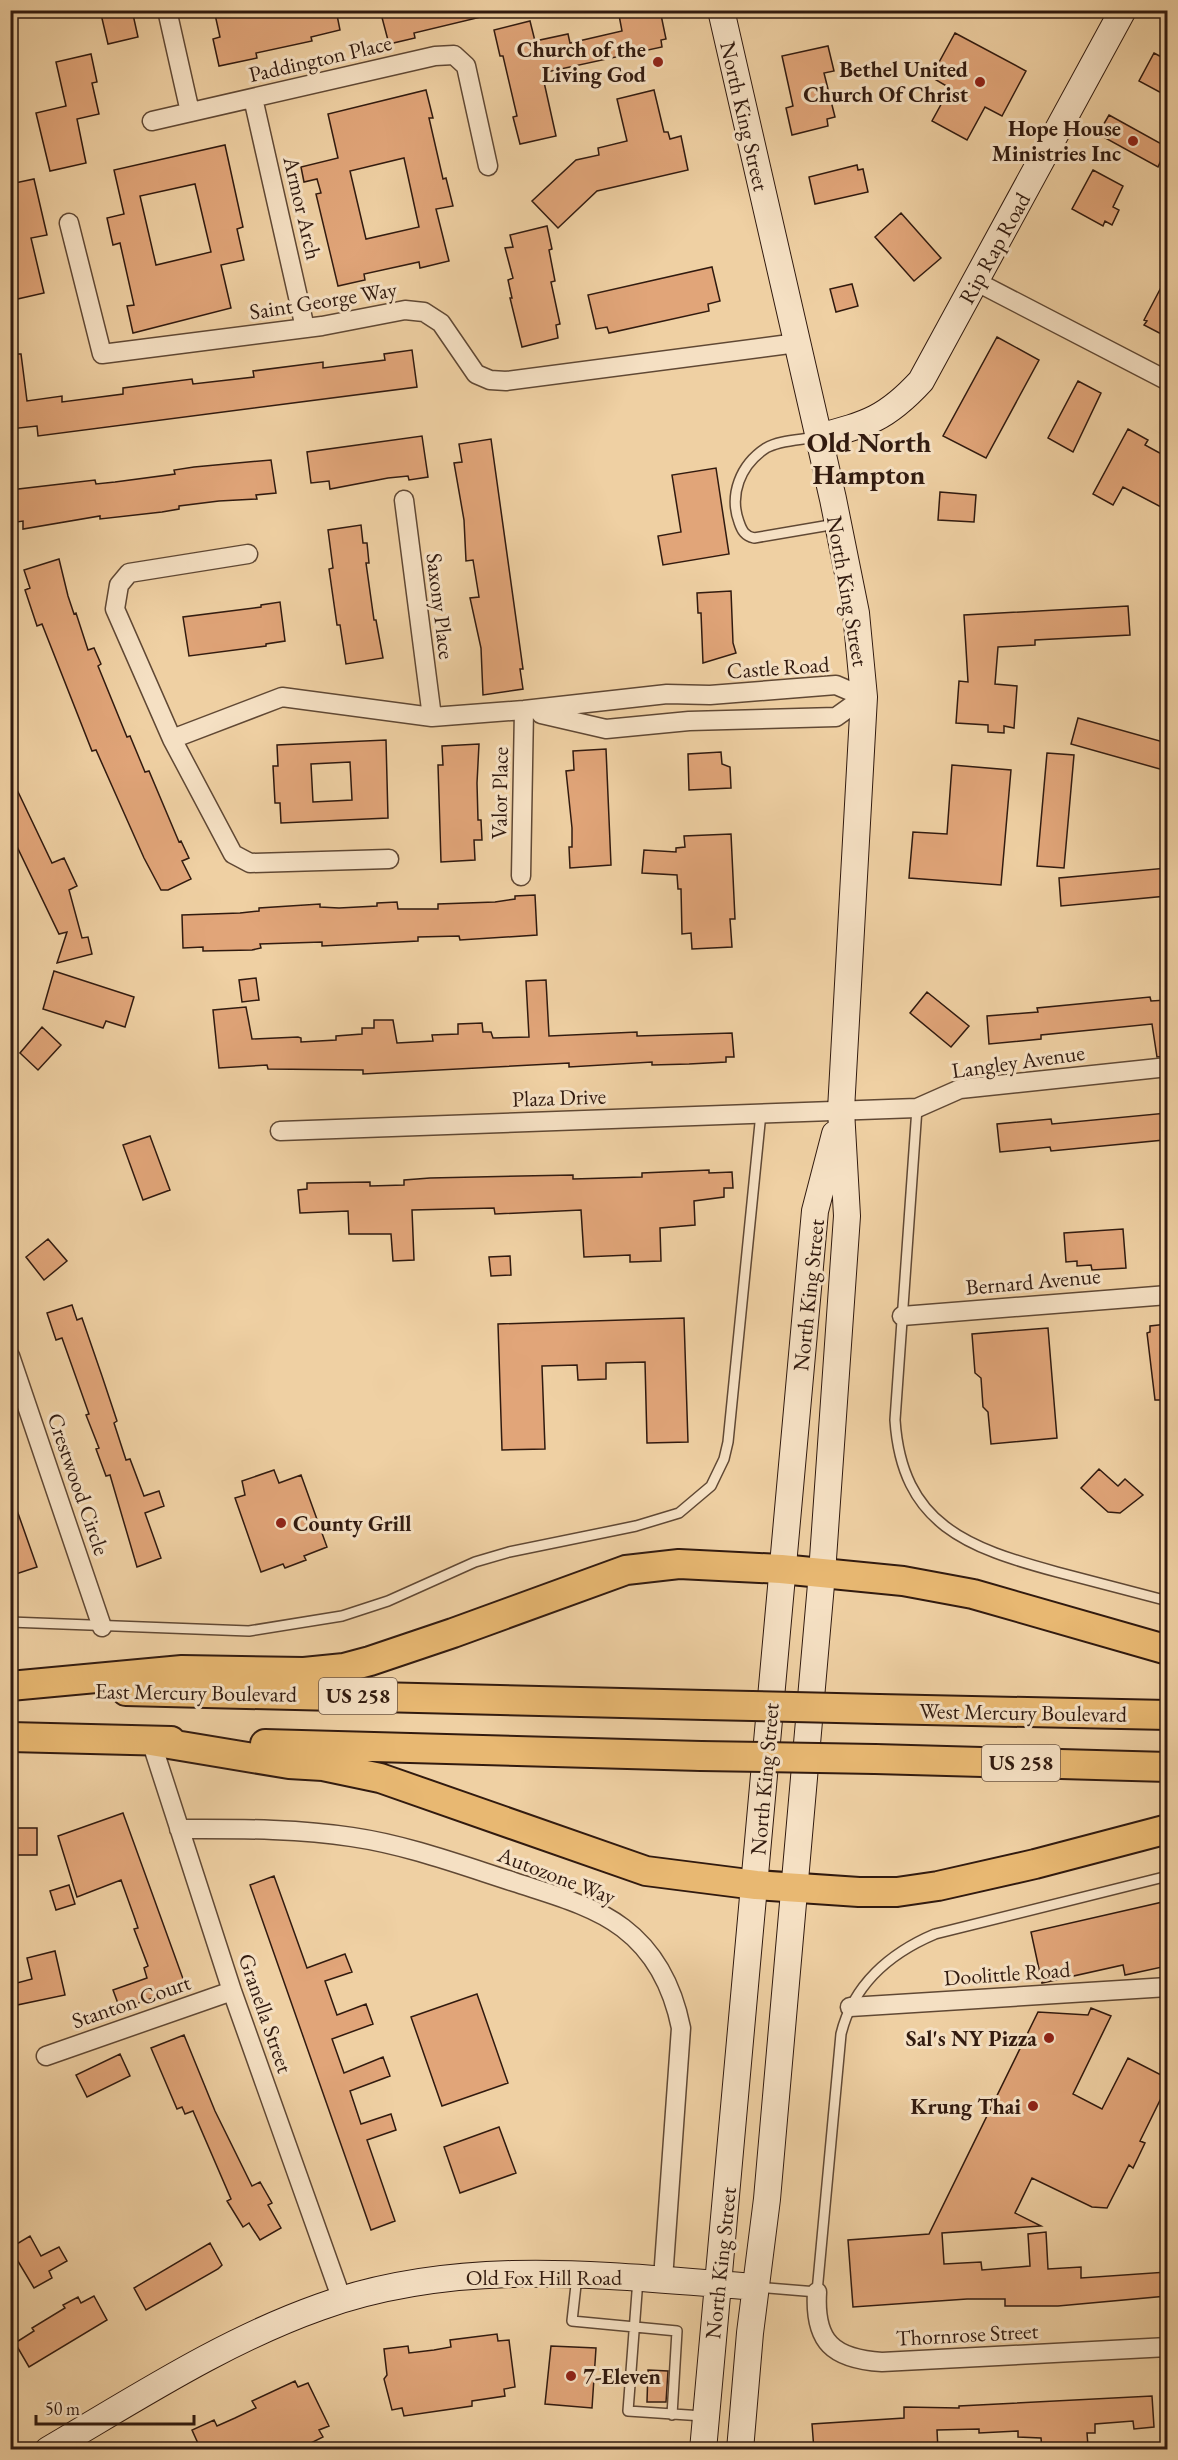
<svg xmlns="http://www.w3.org/2000/svg" width="1178" height="2460" viewBox="0 0 1178 2460" font-family="'EB Garamond',serif">
  <style>
    .building { fill: #e1a579; stroke: #311a0f; stroke-width: 1.5; fill-rule: evenodd }
    .lines { fill: none; stroke-linecap: round; stroke-linejoin: round }
    .lane-casing { stroke: #604834; stroke-width: 12 }
    .street-casing { stroke: #604834; stroke-width: 21 }
    .secondary-casing { stroke: #311a0f; stroke-width: 28 }
    .primary-casing { stroke: #311a0f; stroke-width: 32 }
    .lane { stroke: #f5e0c3; stroke-width: 9 }
    .street { stroke: #f5e0c3; stroke-width: 18 }
    .secondary { stroke: #f5e0c3; stroke-width: 26 }
    .primary { stroke: #e8b872; stroke-width: 28 }
    .primary-bridge-casing { stroke: #311a0f; stroke-width: 32; stroke-linecap: butt }
    .primary-bridge { stroke: #e8b872; stroke-width: 28 }
    .poi-dot { fill: #8f2418; stroke: #f5e0c3; stroke-width: 2 }
    .labels { text-anchor: middle; stroke-width: 6; stroke-linejoin: round; paint-order: stroke }
    .shield { fill: #f5e0c3; stroke: #6c5545; stroke-width: 1.5 }
    .shield-label { font-size: 21px; font-weight: bold; fill: #311a0f }
    .poi-label { font-size: 22px; font-weight: bold; fill: #311a0f; stroke: #f5e0c3; text-anchor: end }
    .street-label { font-size: 22px; fill: #311a0f; stroke: #f5e0c3 }
    .district-label { font-size: 28px; font-weight: bold; fill: #311a0f; stroke: #f5e0c3 }
  </style>
  <rect width="100%" height="100%" fill="#efd0a3"/>
  <filter id="stains"><feTurbulence type="fractalNoise" baseFrequency=".00333" numOctaves="4"/><feColorMatrix values="0 0 0 0 .2 0 0 0 0 .09 0 0 0 0 .02 0 0 0 .5 -.17"/></filter>
  <radialGradient id="worn" r=".72"><stop offset=".6" stop-color="#630" stop-opacity="0"/><stop offset="1" stop-color="#630" stop-opacity=".3"/></radialGradient>
  <path class="building" d="M100,10H132L138,37L108,44Z
    M214,10H336L340,30L311,37L312,41L256,53L257,58L219,66L213,39L220,37Z
    M380,10H480L481,17L414,33L415,38L389,44Z
    M618,10H660L666,39L661,40L662,47L542,73L556,136L520,144L513,117L517,116L503,56H500L494,30L530,21L535,41L568,34L570,43L622,31Z
    M955,33L1026,71L1002,116L985,107L967,140L932,121L950,88L931,77Z
    M828,46L834,71L824,73L835,117L827,119L828,126L792,135L786,108L793,106L782,56Z
    M1154,53L1167,60V96L1139,81Z
    M91,54L97,82L92,83L99,114L77,119L86,163L50,171L36,113L66,106L56,62Z
    M426,90L433,118H429L443,179L446,178L453,206L436,209L449,261L420,268L419,262L364,274L365,280L338,286L316,194L321,193L317,179L304,182L301,167L338,158L328,114ZM404,158L419,227L366,239L350,171Z
    M654,90L664,132H668L670,139L681,136L688,170L597,191L558,228L532,201L576,160L599,155L598,148L627,141L617,99Z
    M1109,115L1167,147L1158,167L1098,134Z
    M225,145L243,227L237,229L244,260L221,265L231,308L133,333L127,306L134,305L120,243L113,245L107,218L124,214L114,170ZM195,184L211,252L156,265L140,196Z
    M857,165L858,170L863,169L868,192L815,204L809,177Z
    M1093,170L1123,186L1113,207L1119,210L1112,225L1105,221L1103,226L1072,209Z
    M34,179L47,235L31,238L44,293L13,300L10,287V242L16,241L10,217V184Z
    M901,213L941,258L914,281L875,237Z
    M547,226L552,249L549,250L555,281L551,282L560,324L556,325L558,338L522,347L510,298H512L508,280L513,278L505,248L513,247L510,235Z
    M712,267L720,301L708,304L709,311L609,333L607,327L596,329L588,295Z
    M1167,276V337L1144,325L1147,321L1144,320Z
    M852,284L858,306L836,312L830,289Z
    M997,337L1039,360L986,458L943,436Z
    M412,350L417,387L38,436L37,426L10,429V354H21L27,401L62,396V402L123,394V388L161,383L192,379L193,384L254,377L253,371L323,362V368L385,360L384,354Z
    M1078,381L1101,393L1073,452L1048,438Z
    M1128,429L1148,440L1145,445L1167,457V495L1161,507L1123,487L1113,505L1093,494Z
    M422,436L428,477L409,480L408,476L388,478L330,489L329,481L311,483L307,452Z
    M491,439L523,669H520L523,689L483,695L481,648L470,598L479,597L473,560L466,561L464,520L454,463L462,462L459,444Z
    M271,460L276,493L256,495L257,499L219,501L179,506V509L162,512L100,519V516L23,529V521L10,523V490L95,480L96,484L115,482L175,474L174,470L194,467Z
    M716,468L729,554L663,565L658,536L681,532L672,475Z
    M940,492L976,495L974,522L938,520Z
    M361,525L363,543H367L369,563H366L374,620H376L383,658L346,664L340,625H337L329,569L333,568L328,530Z
    M59,559L68,596L74,614L76,613L88,650L94,648L101,664L98,666L127,737L130,736L145,772L149,771L179,842L181,841L189,858L182,861L191,879L168,890H161L144,858L96,750L92,751L42,624L37,626L25,590L30,588L24,570Z
    M731,591L733,643L736,653L703,663L701,613H698L697,593Z
    M280,602L285,641L266,644V646L189,656L183,617L261,607V605Z
    M1128,606L1130,635L1035,640V645L998,647L995,684L1017,686L1014,728L1004,726V733L988,732V725L956,723L959,681L968,682L964,615Z
    M1078,718L1167,743V771L1071,744Z
    M386,740L388,818L281,823L280,803H275L273,766H278L277,745ZM350,762L352,800L313,802L311,764Z
    M479,744L477,783L478,820H481L482,840H474L475,860L441,862L438,765H443L442,746Z
    M606,749L611,865L570,868L569,847H572V828L566,771L574,770L573,751Z
    M721,752L722,764L730,767L731,788L689,790L688,754Z
    M1047,753L1074,755L1064,868L1037,866Z
    M952,765L1011,770L1001,885L909,878L913,832L947,834Z
    M10,775L52,863L64,858L77,886L69,890L82,938L88,937L92,954L57,963L67,932L59,934L10,832Z
    M731,834L735,919H730L732,947L692,949L691,933L682,934L681,889H678L677,875L642,873L644,850L676,852V848L685,847L684,836Z
    M1167,868V896L1061,906L1059,878Z
    M535,895L537,935L460,940L459,936L418,937V941L322,946V942L260,944L261,948L252,950L203,951V947L183,948L182,915L240,913L259,911V908L320,904V907L339,908L377,906V903L397,902L398,909H438V904L495,902L515,899V896Z
    M54,971L134,997L125,1027L106,1021L103,1028L43,1009Z
    M256,978L259,1000L242,1002L239,980Z
    M546,980L549,1036L637,1032V1036L732,1033L734,1057H726V1062L689,1064L652,1065V1062L569,1067V1063L363,1074V1070L268,1069L267,1065L219,1068L213,1010L246,1007L252,1039L298,1037L301,1038V1042L336,1040V1036L362,1034V1028H374V1020H393L397,1043L433,1041L432,1035L458,1034V1024L482,1023L483,1032H491L493,1038L529,1037L526,981Z
    M927,992L969,1026L951,1047L910,1013Z
    M1150,997L1151,1001L1167,1000V1056L1157,1057L1152,1024L1041,1035V1039L989,1044L987,1016L1038,1012L1037,1008Z
    M42,1027L61,1045L38,1070L20,1053Z
    M1167,1113V1136H1164V1140L1051,1151L1050,1147L1000,1152L997,1124L1051,1119L1052,1124Z
    M150,1136L170,1190L143,1200L123,1145Z
    M709,1170V1173L732,1172L733,1188H724V1197L694,1201L695,1225L660,1228L661,1261L630,1262V1255L584,1257L581,1210L495,1214L494,1208L412,1210L414,1260L393,1261L391,1234H349L348,1211L300,1213L298,1190L307,1189V1183L370,1182V1186L404,1185V1180L430,1178L573,1175V1179L642,1177V1173Z
    M1123,1229L1126,1268L1092,1270L1091,1265L1077,1266V1261L1066,1262L1064,1233Z
    M48,1239L67,1261L44,1280L26,1257Z
    M510,1256L511,1275L491,1276L489,1257Z
    M72,1305L77,1320L82,1318L102,1376L117,1421L114,1423L126,1460L130,1459L144,1496L159,1491L164,1506L145,1513L161,1558L137,1567L110,1475L106,1476L96,1449L99,1448L86,1415L89,1414L62,1338L56,1340L47,1313Z
    M684,1318L688,1442L647,1443L645,1362L606,1363V1379L578,1380L577,1365L542,1366L545,1449L502,1450L498,1324Z
    M1167,1324V1400H1155L1147,1333L1150,1332V1326Z
    M1048,1328L1057,1438L991,1444L988,1412L983,1407L981,1378L975,1373L972,1334Z
    M1099,1469L1118,1486L1125,1479L1143,1495L1120,1513L1108,1512L1081,1488Z
    M274,1470L279,1483L301,1475L327,1547L304,1556L306,1560L285,1568L283,1564L261,1572L235,1498L245,1495L242,1481Z
    M10,1499H13L37,1567L10,1576Z
    M123,1813L186,1987L120,2009L113,1990L147,1978L144,1968L148,1966L134,1929L138,1928L135,1919L121,1880L77,1897L58,1836Z
    M10,1828H37V1855H10Z
    M274,1876L307,1968L345,1954L352,1972L325,1981L337,2015L366,2004L373,2024L332,2039L344,2073L383,2057L390,2076L350,2091L361,2124L391,2114L396,2130L367,2140L395,2221L371,2230L250,1885Z
    M69,1885L75,1904L56,1910L50,1891Z
    M1167,1901V1966L1125,1975L1123,1965L1042,1983L1031,1932Z
    M55,1951L65,1995L17,2005L13,1984L32,1979L27,1958Z
    M477,1994L508,2083L442,2106L411,2017Z
    M1091,2008L1111,2016L1073,2094L1102,2109L1128,2058L1167,2078V2086L1140,2141L1145,2143L1133,2168L1129,2165L1107,2208L1092,2207L1032,2178L1015,2213L1041,2226L942,2233L944,2264L981,2262L982,2270L1030,2266L1028,2234L1046,2232L1048,2269L1081,2267V2278L1167,2272V2296L1058,2306H1005V2299H967L853,2307L848,2240L929,2234L1038,2012L1088,2015Z
    M184,2035L215,2111L252,2186L260,2182L272,2203L268,2205L281,2228L260,2240L249,2223L243,2227L227,2201L231,2199L193,2111L185,2114L182,2107L177,2109L151,2048Z
    M120,2054L130,2076L87,2097L76,2075Z
    M499,2127L516,2173L460,2193L444,2147Z
    M30,2236L41,2256L59,2247L67,2261L49,2271L52,2278L34,2288L10,2248Z
    M210,2243L222,2265L218,2269L146,2310L134,2288Z
    M94,2296L107,2320L29,2367L15,2343L34,2331L32,2328L65,2308L63,2305L78,2297L81,2303Z
    M497,2334L498,2341L509,2340L515,2387L504,2389L505,2396L472,2401V2406L404,2416L402,2408L392,2410L384,2379L387,2375L384,2349L408,2346L409,2353L434,2350L451,2347L450,2340Z
    M551,2346L596,2348L592,2408L545,2404Z
    M648,2370L668,2371L666,2402H647Z
    M295,2381L298,2387L308,2383L329,2426L319,2430L323,2437L297,2450H201L192,2430L214,2420L217,2426L235,2418L256,2408L252,2401Z
    M1152,2396L1154,2427L1134,2429L1133,2421L1095,2424V2433H1087L1088,2446L1042,2450L1041,2438L1018,2437V2431L979,2433V2429L937,2430L938,2450H814L812,2424L904,2418V2407L959,2408V2406Z"/>
  <g class="lines">
    <g class="lane-casing">
      <path id="lane" d="M816,437C801,440 779,440 766,448C740,465 729,495 739,522C742,531 745,536 754,538L836,524
        M917,1108L895,1420C902,1525 968,1548 1057,1572C1094,1582 1131,1591 1168,1601
        M10,1622L249,1631L342,1616L388,1601L475,1562L509,1552L636,1526L679,1513L711,1486L724,1459L728,1442L761,1113
        M577,2276L572,2321L677,2331L672,2415
        M638,2279L628,2411L703,2416
        M757,2287L817,2292L841,2034C853,1985 890,1953 935,1934L1168,1876"/>
    </g>
    <g class="street-casing">
      <path id="street" d="M167,10L190,112
        M253,98L305,328
        M152,121L435,56L454,55L466,66L488,166
        M69,223L102,354L322,326L405,310L424,312L441,323L476,374L490,380L506,381L797,343
        M975,281L1168,381
        M404,500L432,717
        M248,554L129,573L119,585L115,609L172,739L233,854L250,863L389,859
        M541,714L606,729L689,721L836,717L864,697
        M172,739L282,697L432,717L524,710L667,694L710,695L836,685L864,697
        M521,876L524,710
        M280,1131L917,1108L960,1089L1168,1067
        M902,1316L1168,1295
        M10,1356L102,1627
        M151,1741L232,1991L342,2300
        M179,1829C236,1829 295,1828 352,1837C407,1845 461,1865 514,1882C550,1894 593,1905 623,1928C656,1953 673,1988 681,2028L663,2279
        M850,2007L1168,1987
        M46,2056L232,1991
        M817,2292C814,2342 833,2359 882,2362L1168,2347"/>
    </g>
    <g class="secondary-casing">
      <path id="secondary" d="M721,10L833,499L856,613L864,697L841,1110L847,1216L822,1573L767,2199L750,2333L740,2450
        M819,437C867,424 886,419 921,381L1123,10
        M48,2450C137,2398 224,2341 320,2307C461,2256 610,2276 756,2287
        M703,2450L815,1211L835,1134"/>
    </g>
    <g class="primary-casing">
      <path id="primary" d="M10,1686L182,1670L304,1672L344,1668L370,1661L453,1633L626,1570L679,1564L781,1569L903,1581L973,1594L1168,1650
        M126,1691L705,1705
        M879,1709L1168,1715
        M10,1737L171,1741
        M151,1741L289,1764L323,1766L380,1778L646,1871L756,1885L859,1892H897L938,1886L1035,1864L1168,1829
        M265,1744L701,1756
        M875,1759L1168,1767"/>
    </g>
    <use href="#lane" class="lane"/>
    <use href="#street" class="street"/>
    <use href="#secondary" class="secondary"/>
    <use href="#primary" class="primary"/>
    <g class="primary-bridge-casing">
      <path id="primary-bridge" d="M705,1705L879,1709
        M701,1756L875,1759"/>
    </g>
    <use href="#primary-bridge" class="primary-bridge"/>
  </g>
  <g class="poi-dot">
    <circle cx="658" cy="62" r="6"/>
    <circle cx="980" cy="82" r="6"/>
    <circle cx="1133" cy="141" r="6"/>
    <circle cx="281" cy="1523" r="6"/>
    <circle cx="1049" cy="2038" r="6"/>
    <circle cx="1033" cy="2106" r="6"/>
    <circle cx="571" cy="2376" r="6"/>
  </g>
  <g class="labels">
    <g class="shield">
      <rect x="319" y="1678" width="78" height="36" rx="4.5"/>
      <rect x="982" y="1745" width="78" height="36" rx="4.5"/>
    </g>
    <g class="shield-label">
      <text x="358" y="1703">US 258</text>
      <text x="1021" y="1770">US 258</text>
    </g>
    <g class="poi-label">
      <text x="646" y="57">Church of the<tspan x="646" dy="25">Living God</tspan></text>
      <text x="968" y="77">Bethel United<tspan x="968" dy="25">Church Of Christ</tspan></text>
      <text x="1121" y="136">Hope House<tspan x="1121" dy="25">Ministries Inc</tspan></text>
      <text x="293" y="1531" text-anchor="start">County Grill</text>
      <text x="1037" y="2046">Sal's NY Pizza</text>
      <text x="1021" y="2114">Krung Thai</text>
      <text x="583" y="2384" text-anchor="start">7-Eleven</text>
    </g>
    <g class="street-label">
      <text transform="translate(320 58) rotate(-13)" y="8">Paddington Place</text>
      <text transform="translate(745 116) rotate(77)" y="8">North King Street</text>
      <text transform="translate(303 208) rotate(77)" y="8">Armor Arch</text>
      <text transform="translate(994 248) rotate(-61)" y="8">Rip Rap Road</text>
      <text transform="translate(323 300) rotate(-9)" y="8">Saint George Way</text>
      <text transform="translate(848 591) rotate(80)" y="8">North King Street</text>
      <text transform="translate(441 606) rotate(83)" y="8">Saxony Place</text>
      <text transform="translate(778 667) rotate(-4)" y="8">Castle Road</text>
      <text transform="translate(499 793) rotate(-89)" y="8">Valor Place</text>
      <text transform="translate(1018 1061) rotate(-8)" y="8">Langley Avenue</text>
      <text transform="translate(559 1097) rotate(-2)" y="8">Plaza Drive</text>
      <text transform="translate(1033 1281) rotate(-5)" y="8">Bernard Avenue</text>
      <text transform="translate(808 1295) rotate(-84)" y="8">North King Street</text>
      <text transform="translate(79 1484) rotate(71)" y="8">Crestwood Circle</text>
      <text transform="translate(196 1692) rotate(1)" y="8">East Mercury Boulevard</text>
      <text transform="translate(1023 1712) rotate(1)" y="8">West Mercury Boulevard</text>
      <text transform="translate(764 1779) rotate(-85)" y="8">North King Street</text>
      <text transform="translate(557 1875) rotate(21)" y="8">Autozone Way</text>
      <text transform="translate(1007 1973) rotate(-4)" y="8">Doolittle Road</text>
      <text transform="translate(131 2001) rotate(-19)" y="8">Stanton Court</text>
      <text transform="translate(266 2013) rotate(71)" y="8">Granella Street</text>
      <text transform="translate(720 2263) rotate(-84)" y="8">North King Street</text>
      <text x="544" y="2285">Old Fox Hill Road</text>
      <text transform="translate(967 2334) rotate(-3)" y="8">Thornrose Street</text>
    </g>
    <g class="district-label">
      <text x="869" y="452">Old North<tspan x="869" dy="32">Hampton</tspan></text>
    </g>
  </g>
  <rect width="1178" height="2460" fill="none" stroke="#efd0a3" stroke-width="36"/>
  <rect x="12" y="12" width="1154" height="2436" fill="none" stroke="#311a0f" stroke-width="3"/>
  <rect x="18" y="18" width="1142" height="2424" fill="none" stroke="#311a0f" stroke-width="1.5"/>
  <path d="M36 2415v9h158v-9" fill="none" stroke="#311a0f" stroke-width="3"/>
  <text x="45" y="2415" font-size="18" fill="#311a0f" stroke="#f5e0c3" stroke-width="4.5" paint-order="stroke">50 m</text>
  <rect width="100%" height="100%" filter="url(#stains)"/>
  <rect width="100%" height="100%" fill="url(#worn)"/>
</svg>
